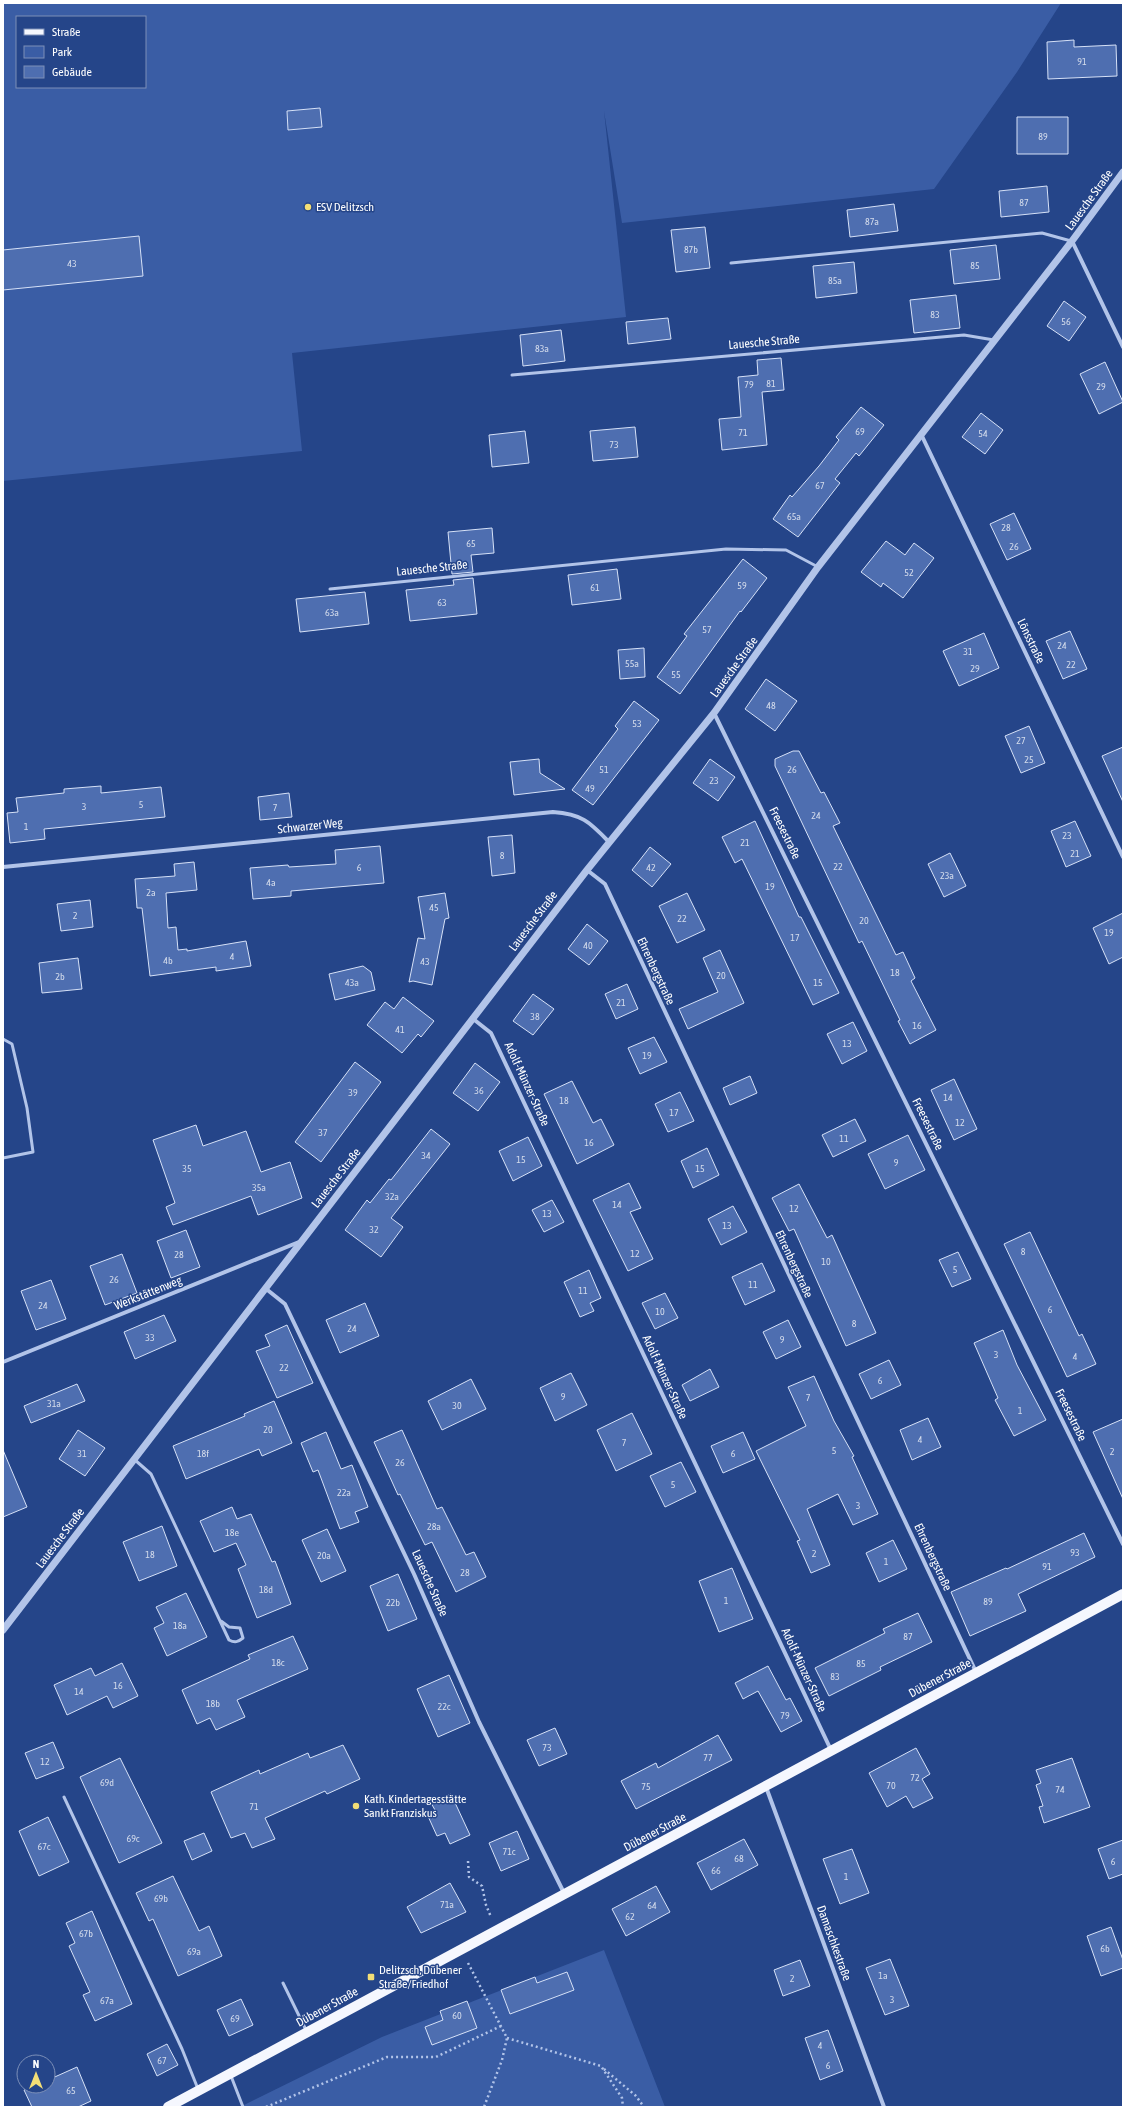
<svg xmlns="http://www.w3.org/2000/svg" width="1126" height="2110" viewBox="0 0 1126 2110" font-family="'Asap Condensed',sans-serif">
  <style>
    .green { fill: #3a5da5; fill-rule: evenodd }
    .building { fill: #4e6eb0; stroke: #d6e1f7 }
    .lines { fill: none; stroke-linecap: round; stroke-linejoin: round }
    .path { stroke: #b2c4e9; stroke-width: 2.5; stroke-dasharray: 2 3; stroke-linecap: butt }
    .service { stroke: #b2c4e9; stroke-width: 3 }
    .minor { stroke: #b2c4e9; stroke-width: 4 }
    .tertiary { stroke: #b2c4e9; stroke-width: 7 }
    .primary { stroke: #f5f7fe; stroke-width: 10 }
    .poi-dot { fill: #f3de76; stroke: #254589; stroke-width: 1.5 }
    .labels { text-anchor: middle; stroke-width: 3; stroke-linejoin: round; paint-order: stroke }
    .number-label { font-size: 10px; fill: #d3dbeb }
    .street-label { font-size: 12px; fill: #fff; stroke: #254589 }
    .poi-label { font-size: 12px; fill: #fff; stroke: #254589; text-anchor: start }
  </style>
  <rect width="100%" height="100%" fill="#254589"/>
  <path class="green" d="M3,3H1061L1017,72L934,189L622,223L604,111L626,317L292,353L302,451L3,481ZM17,17H145V87H17Z
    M604,1950L665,2107H240L382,2037Z"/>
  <path class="building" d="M1074,40V47L1116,45L1117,76L1048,79L1047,42Z
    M320,108L322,127L288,130L287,111Z
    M1017,117H1068V154H1017Z
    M1047,186L1049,212L1001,217L999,191Z
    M894,204L898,231L850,237L847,210Z
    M705,227L710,268L676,272L671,230Z
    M139,236L143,276L3,290V250Z
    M996,245L1000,279L954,284L950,250Z
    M854,262L857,293L816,298L813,266Z
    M956,295L960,328L914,333L910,300Z
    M1064,301L1086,317L1069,341L1047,326Z
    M668,318L671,339L628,344L626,322Z
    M561,330L565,361L523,366L520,335Z
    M781,358L784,390L762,392L767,445L722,450L719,419L741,417L738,377L758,375L757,360Z
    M1105,362L1123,402L1099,414L1080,374Z
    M861,407L884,425L859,456L856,453L835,479L840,483L798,537L773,519L790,495L792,497L819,466L839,440L836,437Z
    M981,413L1003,430L985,454L962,437Z
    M635,427L638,457L593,461L590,431Z
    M525,431L529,463L492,467L489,435Z
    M1014,513L1031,549L1007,560L990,524Z
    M492,528L494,553L471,555L473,572L452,574L448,532Z
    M886,541L905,555L914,543L934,558L903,598L883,583L881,587L861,572Z
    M743,559L767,578L741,612L740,611L680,694L657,677L687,636L684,634Z
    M617,569L621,599L572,605L568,575Z
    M473,578L477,614L410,621L406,590L454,585L453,580Z
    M365,592L369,624L300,632L296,599Z
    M1070,631L1087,669L1063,679L1046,641Z
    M984,633L999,668L959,686L943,651Z
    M644,648L645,677L620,679L618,650Z
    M766,679L797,701L775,731L745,709Z
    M634,701L659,720L593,805L572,790L618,729L615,726Z
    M1029,726L1045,763L1021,773L1005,736Z
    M1123,747V802L1102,756Z
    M793,751H799L821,793L824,792L840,823L833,826L896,955L903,952L915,978L911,981L936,1030L910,1044L898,1021L900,1020L862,941L859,943L775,766V759Z
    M539,759L540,773L565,789L514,795L510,762Z
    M710,759L735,777L718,801L693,783Z
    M101,786V793L161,787L165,817L44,829L45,839L10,843L7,813L18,812L16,798L64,793V789Z
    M289,793L292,817L260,820L258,797Z
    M755,821L799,917H801L839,993L813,1005L742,859L735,863L722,837Z
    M1075,821L1091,856L1066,867L1051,831Z
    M512,835L515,873L492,876L488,837Z
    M380,846L384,883L291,891V896L253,899L250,868L288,865L289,867L336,864L335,850Z
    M650,847L671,864L652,887L632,870Z
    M950,853L966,886L944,897L928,864Z
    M194,862L197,890L166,893L168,928L176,927L178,950L187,949V951L246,941L251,966L216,971V967L150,976L142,908H137L135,879L175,876L174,864Z
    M445,893L449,918L445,919L432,985L413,981L409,982L418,938L425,939L418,897Z
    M687,893L705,930L677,943L659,906Z
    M90,900L93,927L61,931L57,904Z
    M1123,913V957L1109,964L1093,928Z
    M587,924L608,941L589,965L568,949Z
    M720,950L744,1003L688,1029L679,1009L718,992L703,958Z
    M78,958L82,989L42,993L39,963Z
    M363,966L371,972L375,990L335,1000L329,974Z
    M627,984L638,1009L616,1019L605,994Z
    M533,994L554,1009L533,1035L513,1021Z
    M403,997L434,1021L421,1037L418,1034L402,1053L367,1025L385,1002L394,1009Z
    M853,1022L867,1051L842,1064L827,1034Z
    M654,1037L667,1062L640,1074L628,1048Z
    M355,1062L381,1082L321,1162L295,1142Z
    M475,1063L500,1082L478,1111L453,1093Z
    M750,1076L757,1093L730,1105L723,1088Z
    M954,1079L977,1129L954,1140L931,1090Z
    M572,1081L593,1123L601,1119L614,1145L577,1164L544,1094Z
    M680,1092L694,1121L668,1132L655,1104Z
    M855,1119L866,1141L833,1157L822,1135Z
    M196,1125L203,1146L246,1131L261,1172L290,1162L302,1198L258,1215L251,1196L173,1225L166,1207L175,1203L153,1140Z
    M431,1129L450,1144L391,1218L403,1227L381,1257L345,1230L367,1200L370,1203L389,1179L391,1180Z
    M908,1135L925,1170L885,1189L868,1154Z
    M528,1137L542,1166L513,1181L499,1151Z
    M707,1148L719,1175L693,1188L681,1161Z
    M629,1183L641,1208L630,1212L653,1259L628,1271L593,1200Z
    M799,1184L827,1238L832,1235L876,1333L846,1346L794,1229L789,1231L772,1198Z
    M552,1200L564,1222L544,1232L532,1210Z
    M733,1206L747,1232L721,1245L708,1219Z
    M186,1230L200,1267L171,1278L157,1241Z
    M1030,1232L1079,1336L1082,1334L1096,1364L1067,1377L1004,1244Z
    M958,1252L971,1279L952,1287L939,1260Z
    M122,1254L137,1293L105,1305L90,1266Z
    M762,1263L775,1291L745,1305L732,1277Z
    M589,1270L601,1298L590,1303L594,1311L580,1317L564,1282Z
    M51,1280L66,1319L36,1330L21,1291Z
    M665,1293L678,1318L655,1329L642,1303Z
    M365,1303L379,1336L340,1353L326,1320Z
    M164,1315L176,1341L135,1359L124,1332Z
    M788,1320L801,1347L776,1359L763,1332Z
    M287,1325L313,1383L277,1398L256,1351L270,1346L265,1335Z
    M1003,1330L1017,1365L1046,1420L1014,1436L995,1400L998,1398L974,1343Z
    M889,1360L901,1385L871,1399L859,1374Z
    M710,1369L719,1387L690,1401L682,1385Z
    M571,1373L587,1405L555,1421L540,1388Z
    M814,1376L834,1421L854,1456L852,1457L878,1514L853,1525L838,1494L807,1509L830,1565L811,1573L797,1541L800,1540L756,1451L806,1426L788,1387Z
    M471,1379L486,1409L442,1430L428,1401Z
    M77,1384L85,1401L31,1423L24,1406Z
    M274,1401L292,1443L262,1456L259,1449L186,1479L173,1446L245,1416L244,1414Z
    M632,1413L652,1454L616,1471L597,1430Z
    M928,1418L941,1447L912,1460L900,1430Z
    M1123,1419V1499L1093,1432Z
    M78,1430L105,1448L85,1476L59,1459Z
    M402,1430L437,1509L442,1507L466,1555L474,1552L486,1577L456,1592L432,1542L425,1545L400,1494L398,1495L374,1442Z
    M326,1432L341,1469L352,1465L368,1507L355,1512L359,1522L340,1529L318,1470L313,1472L301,1443Z
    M743,1432L755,1459L723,1473L711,1446Z
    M3,1450L27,1507L3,1517Z
    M681,1462L696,1492L665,1507L650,1476Z
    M232,1507L237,1519L251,1514L272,1562L275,1561L291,1604L257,1618L238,1569L246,1565L236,1543L214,1552L200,1521Z
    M162,1526L177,1566L139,1581L123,1542Z
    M327,1529L346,1571L321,1582L302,1540Z
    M1084,1533L1095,1557L1018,1594L1026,1611L970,1636L951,1592L1006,1568L1007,1569Z
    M893,1540L907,1569L879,1582L866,1553Z
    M732,1568L753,1619L719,1632L699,1581Z
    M398,1574L417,1619L388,1631L370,1586Z
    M186,1593L207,1637L167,1656L154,1628L164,1623L156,1607Z
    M918,1613L932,1642L880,1667L881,1670L829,1696L815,1668L885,1633L883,1629Z
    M293,1636L308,1669L237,1700L245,1717L216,1730L210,1718L197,1724L182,1690L250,1659L248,1655Z
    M122,1663L138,1696L113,1708L107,1696L67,1715L54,1685L91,1668L95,1676Z
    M768,1666L786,1700L790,1698L802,1721L781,1732L758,1691L743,1699L735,1683Z
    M449,1675L470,1723L438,1737L417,1689Z
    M555,1728L567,1754L539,1766L527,1740Z
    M718,1735L732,1760L636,1809L621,1781L656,1763L658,1768Z
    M53,1742L64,1768L36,1779L25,1753Z
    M343,1745L360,1779L327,1794L325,1791L265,1818L275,1839L252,1848L245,1833L231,1838L211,1792L259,1770L260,1774L308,1753L310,1758Z
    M916,1748L930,1774L922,1779L933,1798L913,1808L906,1796L887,1807L869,1773Z
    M120,1758L162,1843L119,1863L80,1777Z
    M1072,1758L1090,1807L1044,1823L1039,1807L1043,1806L1036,1785L1041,1783L1036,1770Z
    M451,1794L470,1835L450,1844L445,1833L437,1836L427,1814L435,1810L431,1803Z
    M48,1817L69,1862L39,1876L19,1831Z
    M517,1831L529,1859L501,1871L489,1843Z
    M204,1833L212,1851L192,1860L184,1841Z
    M744,1839L758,1865L711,1890L697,1863Z
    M1123,1840V1874L1109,1879L1098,1849Z
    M852,1849L869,1893L840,1904L823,1859Z
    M173,1876L199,1931L209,1926L222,1956L178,1976L153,1919L149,1921L136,1893Z
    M450,1883L466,1912L421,1933L407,1907Z
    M656,1886L670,1912L626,1936L612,1909Z
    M92,1911L132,2004L95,2021L83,1995L90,1992L69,1946L75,1943L66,1923Z
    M1111,1927L1123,1960V1968L1101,1976L1087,1936Z
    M890,1959L909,2006L885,2015L866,1968Z
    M800,1960L810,1986L783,1996L774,1970Z
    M567,1972L574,1990L510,2014L501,1990L535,1977L537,1983Z
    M241,1999L253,2025L229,2036L217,2010Z
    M467,2001L477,2028L432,2045L425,2027L443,2020L440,2011Z
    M828,2030L843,2071L820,2080L805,2038Z
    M167,2044L178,2065L157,2076L147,2054Z
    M77,2067L91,2101L78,2107H32L24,2090L33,2086H48V2080Z"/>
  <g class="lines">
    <path class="path" d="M468,1861L469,1877L482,1886L486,1905L491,1917
      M468,1963L507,2038L502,2060L484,2107
      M507,2038L601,2066L622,2098L623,2107
      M604,2069L636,2096L644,2107
      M266,2107L387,2057H436L501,2026"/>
    <path class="service" d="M731,263L1042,233L1071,241
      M512,375L964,335L994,340
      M330,589L726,549L786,550L818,567
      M3,1039L12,1044L27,1108L33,1152L3,1158
      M135,1460L151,1474L229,1640C235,1643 238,1642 243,1638L240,1628L229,1627L221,1621
      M64,1797L182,2049L198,2089
      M283,1983L306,2030
      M231,2076L243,2107"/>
    <path class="minor" d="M1072,241L1123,347
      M921,434L1123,857
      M714,713L1123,1544
      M3,867L553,812C581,814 589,821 609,842
      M587,870L605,884L976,1672
      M472,1018L491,1033L831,1750
      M265,1288L285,1304L414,1574L479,1722L564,1893
      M3,1362L299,1242
      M766,1787L884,2107"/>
    <path class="tertiary" d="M3,1630L587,870L714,713L818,567L1072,241L1123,172"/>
    <path class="primary" d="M168,2107L1123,1594"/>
  </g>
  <g class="poi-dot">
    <circle cx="308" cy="207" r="4"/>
    <circle cx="356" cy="1806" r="4"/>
    <rect x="367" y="1973" width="8" height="8" rx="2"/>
  </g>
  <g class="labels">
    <g class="number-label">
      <text x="1082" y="65">91</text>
      <text x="1043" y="140">89</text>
      <text x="1024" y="206">87</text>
      <text x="872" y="225">87a</text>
      <text x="691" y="253">87b</text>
      <text x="72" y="267">43</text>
      <text x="975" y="269">85</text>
      <text x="835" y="284">85a</text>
      <text x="935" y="318">83</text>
      <text x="1066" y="325">56</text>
      <text x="542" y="352">83a</text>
      <text x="771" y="387">81</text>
      <text x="749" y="388">79</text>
      <text x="1101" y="390">29</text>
      <text x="860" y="435">69</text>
      <text x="743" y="436">71</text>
      <text x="983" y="437">54</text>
      <text x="614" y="448">73</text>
      <text x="820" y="489">67</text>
      <text x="794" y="520">65a</text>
      <text x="1006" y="531">28</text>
      <text x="471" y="547">65</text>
      <text x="1014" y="550">26</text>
      <text x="909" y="576">52</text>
      <text x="742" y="589">59</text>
      <text x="595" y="591">61</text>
      <text x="442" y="606">63</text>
      <text x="332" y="616">63a</text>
      <text x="707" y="633">57</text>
      <text x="1062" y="649">24</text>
      <text x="968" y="655">31</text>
      <text x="632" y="667">55a</text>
      <text x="1071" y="668">22</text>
      <text x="975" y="672">29</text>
      <text x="676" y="678">55</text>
      <text x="771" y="709">48</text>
      <text x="637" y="727">53</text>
      <text x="1021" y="744">27</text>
      <text x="1029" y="763">25</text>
      <text x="604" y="773">51</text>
      <text x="792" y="773">26</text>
      <text x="714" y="784">23</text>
      <text x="590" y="792">49</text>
      <text x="141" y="808">5</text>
      <text x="84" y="810">3</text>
      <text x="275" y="811">7</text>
      <text x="816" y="819">24</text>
      <text x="26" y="830">1</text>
      <text x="1067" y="839">23</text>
      <text x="745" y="846">21</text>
      <text x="1075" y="857">21</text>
      <text x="502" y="859">8</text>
      <text x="838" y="870">22</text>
      <text x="359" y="871">6</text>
      <text x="651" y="871">42</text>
      <text x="947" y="879">23a</text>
      <text x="271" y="886">4a</text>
      <text x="770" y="890">19</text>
      <text x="151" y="896">2a</text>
      <text x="434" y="911">45</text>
      <text x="75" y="919">2</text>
      <text x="682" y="922">22</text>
      <text x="864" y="924">20</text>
      <text x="1109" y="936">19</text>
      <text x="795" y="941">17</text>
      <text x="588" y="949">40</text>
      <text x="232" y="960">4</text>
      <text x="168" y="964">4b</text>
      <text x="425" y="965">43</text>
      <text x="895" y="976">18</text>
      <text x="721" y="979">20</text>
      <text x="60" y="980">2b</text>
      <text x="352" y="986">43a</text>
      <text x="818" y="986">15</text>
      <text x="621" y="1006">21</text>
      <text x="535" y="1020">38</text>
      <text x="917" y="1029">16</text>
      <text x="400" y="1033">41</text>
      <text x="847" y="1047">13</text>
      <text x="647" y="1059">19</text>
      <text x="479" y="1094">36</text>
      <text x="353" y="1096">39</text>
      <text x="948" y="1101">14</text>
      <text x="564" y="1104">18</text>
      <text x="674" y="1116">17</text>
      <text x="960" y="1126">12</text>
      <text x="323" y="1136">37</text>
      <text x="844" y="1142">11</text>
      <text x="589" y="1146">16</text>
      <text x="426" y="1159">34</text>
      <text x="521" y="1163">15</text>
      <text x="896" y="1166">9</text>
      <text x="187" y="1172">35</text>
      <text x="700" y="1172">15</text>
      <text x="259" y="1191">35a</text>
      <text x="392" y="1200">32a</text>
      <text x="617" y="1208">14</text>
      <text x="794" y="1212">12</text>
      <text x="547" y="1217">13</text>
      <text x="727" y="1229">13</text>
      <text x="374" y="1233">32</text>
      <text x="1023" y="1255">8</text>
      <text x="635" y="1257">12</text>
      <text x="179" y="1258">28</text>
      <text x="826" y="1265">10</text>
      <text x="955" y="1273">5</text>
      <text x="114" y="1283">26</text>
      <text x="753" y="1288">11</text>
      <text x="583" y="1294">11</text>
      <text x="43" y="1309">24</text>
      <text x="1050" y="1313">6</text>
      <text x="660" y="1315">10</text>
      <text x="854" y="1327">8</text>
      <text x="352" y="1332">24</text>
      <text x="150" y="1341">33</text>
      <text x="782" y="1343">9</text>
      <text x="996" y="1358">3</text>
      <text x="1075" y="1360">4</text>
      <text x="284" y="1371">22</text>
      <text x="880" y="1384">6</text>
      <text x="563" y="1400">9</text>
      <text x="808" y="1401">7</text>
      <text x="54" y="1407">31a</text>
      <text x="457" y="1409">30</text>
      <text x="1020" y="1414">1</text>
      <text x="268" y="1433">20</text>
      <text x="920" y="1443">4</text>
      <text x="624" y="1446">7</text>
      <text x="834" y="1454">5</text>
      <text x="1112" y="1455">2</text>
      <text x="82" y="1457">31</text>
      <text x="203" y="1457">18f</text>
      <text x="733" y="1457">6</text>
      <text x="400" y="1466">26</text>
      <text x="673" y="1488">5</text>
      <text x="344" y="1496">22a</text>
      <text x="858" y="1509">3</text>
      <text x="434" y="1530">28a</text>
      <text x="232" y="1536">18e</text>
      <text x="1075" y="1556">93</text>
      <text x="814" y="1557">2</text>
      <text x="150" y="1558">18</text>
      <text x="324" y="1559">20a</text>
      <text x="886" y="1565">1</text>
      <text x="1047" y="1570">91</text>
      <text x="465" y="1576">28</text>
      <text x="266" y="1593">18d</text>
      <text x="726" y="1604">1</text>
      <text x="988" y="1605">89</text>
      <text x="393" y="1606">22b</text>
      <text x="180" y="1629">18a</text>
      <text x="908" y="1640">87</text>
      <text x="278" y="1666">18c</text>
      <text x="861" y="1667">85</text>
      <text x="835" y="1680">83</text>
      <text x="118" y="1689">16</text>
      <text x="79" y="1695">14</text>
      <text x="213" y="1707">18b</text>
      <text x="444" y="1710">22c</text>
      <text x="785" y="1719">79</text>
      <text x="547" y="1751">73</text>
      <text x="708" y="1761">77</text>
      <text x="45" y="1765">12</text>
      <text x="915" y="1781">72</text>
      <text x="107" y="1786">69d</text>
      <text x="891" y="1789">70</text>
      <text x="646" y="1790">75</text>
      <text x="1060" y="1793">74</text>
      <text x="254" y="1810">71</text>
      <text x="133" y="1842">69c</text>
      <text x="44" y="1850">67c</text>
      <text x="509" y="1855">71c</text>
      <text x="739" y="1862">68</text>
      <text x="1113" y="1865">6</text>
      <text x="716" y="1874">66</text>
      <text x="846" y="1880">1</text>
      <text x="161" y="1902">69b</text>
      <text x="447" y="1908">71a</text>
      <text x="652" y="1909">64</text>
      <text x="630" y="1920">62</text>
      <text x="86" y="1937">67b</text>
      <text x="1105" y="1952">6b</text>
      <text x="194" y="1955">69a</text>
      <text x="883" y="1979">1a</text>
      <text x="792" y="1982">2</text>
      <text x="892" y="2003">3</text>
      <text x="107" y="2004">67a</text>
      <text x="457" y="2019">60</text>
      <text x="235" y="2022">69</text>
      <text x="820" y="2049">4</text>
      <text x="162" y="2064">67</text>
      <text x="828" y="2069">6</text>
      <text x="71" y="2094">65</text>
    </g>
    <g class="street-label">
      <text transform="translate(1089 200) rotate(-54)" y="4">Lauesche Straße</text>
      <text transform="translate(764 342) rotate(-5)" y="4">Lauesche Straße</text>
      <text transform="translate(432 568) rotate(-6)" y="4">Lauesche Straße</text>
      <text transform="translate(1031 641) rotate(64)" y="4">Lönsstraße</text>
      <text transform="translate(734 667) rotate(-54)" y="4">Lauesche Straße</text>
      <text transform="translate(310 826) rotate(-6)" y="4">Schwarzer Weg</text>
      <text transform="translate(785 833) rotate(64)" y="4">Freesestraße</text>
      <text transform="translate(533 921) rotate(-53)" y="4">Lauesche Straße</text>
      <text transform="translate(656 971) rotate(65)" y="4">Ehrenbergstraße</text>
      <text transform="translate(527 1084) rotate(65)" y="4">Adolf-Münzer-Straße</text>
      <text transform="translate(928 1124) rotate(64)" y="4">Freesestraße</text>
      <text transform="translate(336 1178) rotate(-52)" y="4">Lauesche Straße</text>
      <text transform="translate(794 1264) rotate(65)" y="4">Ehrenbergstraße</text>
      <text transform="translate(148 1293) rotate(-22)" y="4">Werkstättenweg</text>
      <text transform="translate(665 1377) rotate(65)" y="4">Adolf-Münzer-Straße</text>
      <text transform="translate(1071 1415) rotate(64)" y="4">Freesestraße</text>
      <text transform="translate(60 1538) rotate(-53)" y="4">Lauesche Straße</text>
      <text transform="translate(933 1557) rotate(65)" y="4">Ehrenbergstraße</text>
      <text transform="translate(430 1583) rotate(66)" y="4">Lauesche Straße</text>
      <text transform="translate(804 1670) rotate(65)" y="4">Adolf-Münzer-Straße</text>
      <text transform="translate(940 1678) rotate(-28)" y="4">Dübener Straße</text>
      <text transform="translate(655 1832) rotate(-28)" y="4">Dübener Straße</text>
      <text transform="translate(834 1943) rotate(70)" y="4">Damaschkestraße</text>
      <text transform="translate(327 2007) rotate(-29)" y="4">Dübener Straße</text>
    </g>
    <g class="poi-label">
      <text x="316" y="211">ESV Delitzsch</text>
      <text x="364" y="1803">Kath. Kindertagesstätte<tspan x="364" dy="14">Sankt Franziskus</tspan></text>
      <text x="379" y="1974">Delitzsch, Dübener<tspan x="379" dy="14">Straße/Friedhof</tspan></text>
    </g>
  </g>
  <rect width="1126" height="2110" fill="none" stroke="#ffffff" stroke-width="8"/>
  <rect x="16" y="16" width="130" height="72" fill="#254589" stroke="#7c8fb8"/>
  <rect x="24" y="29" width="20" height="6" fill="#f5f7fe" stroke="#7c8fb8"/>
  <text x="52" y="36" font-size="12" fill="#ffffff">Straße</text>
  <rect x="24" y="46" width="20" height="12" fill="#3a5da5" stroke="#7c8fb8"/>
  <text x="52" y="56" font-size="12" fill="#ffffff">Park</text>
  <rect x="24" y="66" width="20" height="12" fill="#4e6eb0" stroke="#7c8fb8"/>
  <text x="52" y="76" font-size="12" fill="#ffffff">Gebäude</text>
  <g transform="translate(36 2074)"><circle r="19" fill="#254589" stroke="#7c8fb8"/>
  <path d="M0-3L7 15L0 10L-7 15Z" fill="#f3de76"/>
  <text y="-6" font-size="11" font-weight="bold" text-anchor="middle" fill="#ffffff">N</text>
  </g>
</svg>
